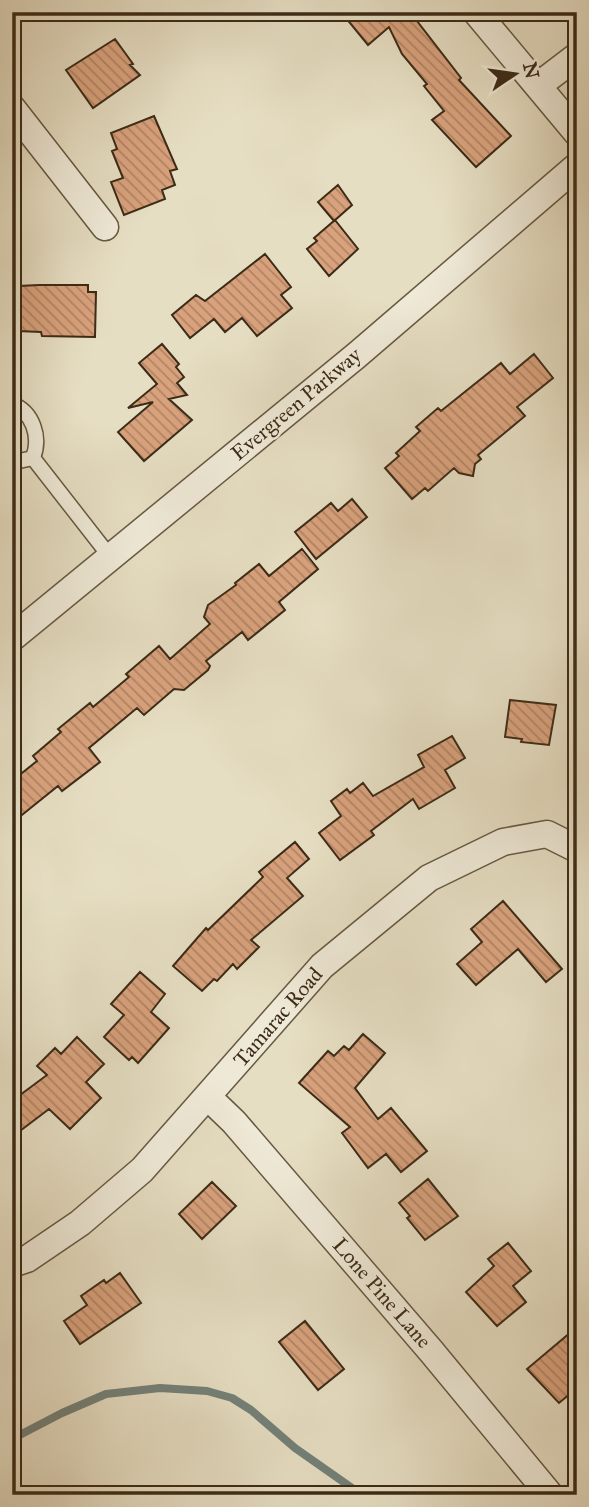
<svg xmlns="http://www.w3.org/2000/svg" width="589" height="1507" viewBox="0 0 589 1507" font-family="'IM FELL Great Primer',serif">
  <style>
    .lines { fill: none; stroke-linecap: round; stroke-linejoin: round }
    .stream { stroke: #738179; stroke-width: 8 }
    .building { fill: url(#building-back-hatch); stroke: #3c2b17; stroke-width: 2 }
    .service-casing { stroke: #665842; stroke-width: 17 }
    .minor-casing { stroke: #665842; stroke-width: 29 }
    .service { stroke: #efead8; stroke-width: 14 }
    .minor { stroke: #efead8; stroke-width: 26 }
    .labels { text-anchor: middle; stroke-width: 5; stroke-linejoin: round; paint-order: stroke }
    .street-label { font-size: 21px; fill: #3c2b17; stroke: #efead8 }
  </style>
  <defs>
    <pattern id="building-back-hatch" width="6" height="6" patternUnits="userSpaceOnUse" patternTransform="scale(1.75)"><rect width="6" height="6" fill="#d9a27d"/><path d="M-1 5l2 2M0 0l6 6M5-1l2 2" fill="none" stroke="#b18465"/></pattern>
  </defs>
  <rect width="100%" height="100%" fill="#e6dec3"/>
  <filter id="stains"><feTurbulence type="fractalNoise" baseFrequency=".00286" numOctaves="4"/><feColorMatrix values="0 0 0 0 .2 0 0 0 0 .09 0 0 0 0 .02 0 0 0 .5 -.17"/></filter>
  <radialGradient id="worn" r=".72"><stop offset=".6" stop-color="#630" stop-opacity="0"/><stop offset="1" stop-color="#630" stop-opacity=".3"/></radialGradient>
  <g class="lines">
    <path class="stream" d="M12,1439L62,1413L106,1394L160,1388L207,1391L232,1398L251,1410L295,1448L362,1495"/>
  </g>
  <path class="building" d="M341,12H410L461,78L459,80L511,136L476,167L432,120L444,111L424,86L427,84L402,54L389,27L368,45Z
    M115,39L133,64L130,65L140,75L93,108L66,70Z
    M154,116L177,169L170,171L175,185L162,190L165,199L124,215L111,182L123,178L112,151L117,149L111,133Z
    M338,185L352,205L334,221L318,202Z
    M335,220L358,249L329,276L307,249L317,241L314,238Z
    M265,254L291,287L281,295L292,308L257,336L242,318L225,332L214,319L190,338L172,315L196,295L205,301Z
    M39,285H88V292H96L95,337L42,336L41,332L18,331L19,286Z
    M162,344L179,364L176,367L184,377L177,383L187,395L169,399L192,420L144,461L118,432L153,402L128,408L157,384L139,363Z
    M534,354L553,378L517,407L525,416L478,455L481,459L475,464L473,476L459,473L454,468L428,491L425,488L412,499L385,468L399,456L396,453L420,431L416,427L438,408L441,411L501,363L510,374Z
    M352,499L367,517L316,559L295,532L331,503L338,511Z
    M302,549L318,569L279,602L285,610L248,640L242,632L206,661L210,666L208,670L184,690L174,689L144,715L137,708L89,748L100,762L62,791L58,786L12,823V781L37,761L33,756L61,732L58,729L90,703L93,707L129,677L126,674L159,646L170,659L210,624L204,617L208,605L236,585L235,583L259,564L269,576Z
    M510,700L556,705L549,745L521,742L522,739L505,737Z
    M452,736L465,758L445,770L455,788L419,809L413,799L371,831L374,835L340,860L319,833L341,816L331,801L347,789L350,793L363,783L373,796L424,767L418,755Z
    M295,842L309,859L287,878L303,896L251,940L259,947L237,969L233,964L217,981L214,979L202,991L173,966L206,928L208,930L263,877L259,872Z
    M503,901L562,969L546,982L518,949L476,985L457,964L482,942L471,929Z
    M140,972L165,994L151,1012L169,1028L138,1063L132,1057L129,1060L104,1037L124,1015L111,1004Z
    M363,1034L385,1053L355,1088L378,1119L391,1108L427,1151L401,1172L386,1154L368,1168L342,1133L350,1127L299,1083L328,1051L334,1056L344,1046L349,1050Z
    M77,1037L104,1064L86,1082L101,1098L70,1129L49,1109L12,1137V1101L47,1075L37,1066L55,1048L61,1054Z
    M428,1179L458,1216L425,1240L407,1218L410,1216L399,1203Z
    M212,1182L236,1206L202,1239L179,1214Z
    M508,1243L531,1271L513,1286L526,1302L497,1326L466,1292L494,1266L488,1259Z
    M120,1273L141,1303L80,1344L64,1321L87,1305L81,1296L104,1280L106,1283Z
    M305,1321L344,1369L318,1390L279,1342Z
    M577,1327V1388L559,1403L527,1369Z"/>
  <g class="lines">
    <g class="service-casing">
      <path id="service" d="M12,404C33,412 41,437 33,458
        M33,458L111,558
        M12,460L19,461L33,458"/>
    </g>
    <g class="minor-casing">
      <path id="minor" d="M476,12L577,133
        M539,85L577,56
        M12,108L105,227
        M12,638L357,355L577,166
        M208,1097L234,1122L431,1351L550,1495
        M12,1264L27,1259L80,1223L142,1170L322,966L429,878L503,842L547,834L577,849"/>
    </g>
    <use href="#service" class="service"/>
    <use href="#minor" class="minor"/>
  </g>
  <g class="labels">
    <g class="street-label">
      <text transform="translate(296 404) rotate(-40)" y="7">Evergreen Parkway</text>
      <text transform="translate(278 1017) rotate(-49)" y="7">Tamarac Road</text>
      <text transform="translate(382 1293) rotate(49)" y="7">Lone Pine Lane</text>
    </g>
  </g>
  <rect width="589" height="1507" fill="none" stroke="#e6dec3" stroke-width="42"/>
  <rect x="14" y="14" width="561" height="1479" fill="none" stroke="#3c2b17" stroke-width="3.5"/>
  <rect x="21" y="21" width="547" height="1465" fill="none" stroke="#3c2b17" stroke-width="2"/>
  <g transform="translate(515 74) rotate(77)" stroke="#efead8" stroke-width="5" paint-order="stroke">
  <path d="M0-5L12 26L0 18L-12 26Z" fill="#3c2b17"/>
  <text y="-10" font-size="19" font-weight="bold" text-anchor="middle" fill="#3c2b17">N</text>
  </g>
  <rect width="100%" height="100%" filter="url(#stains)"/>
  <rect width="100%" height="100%" fill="url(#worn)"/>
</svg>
